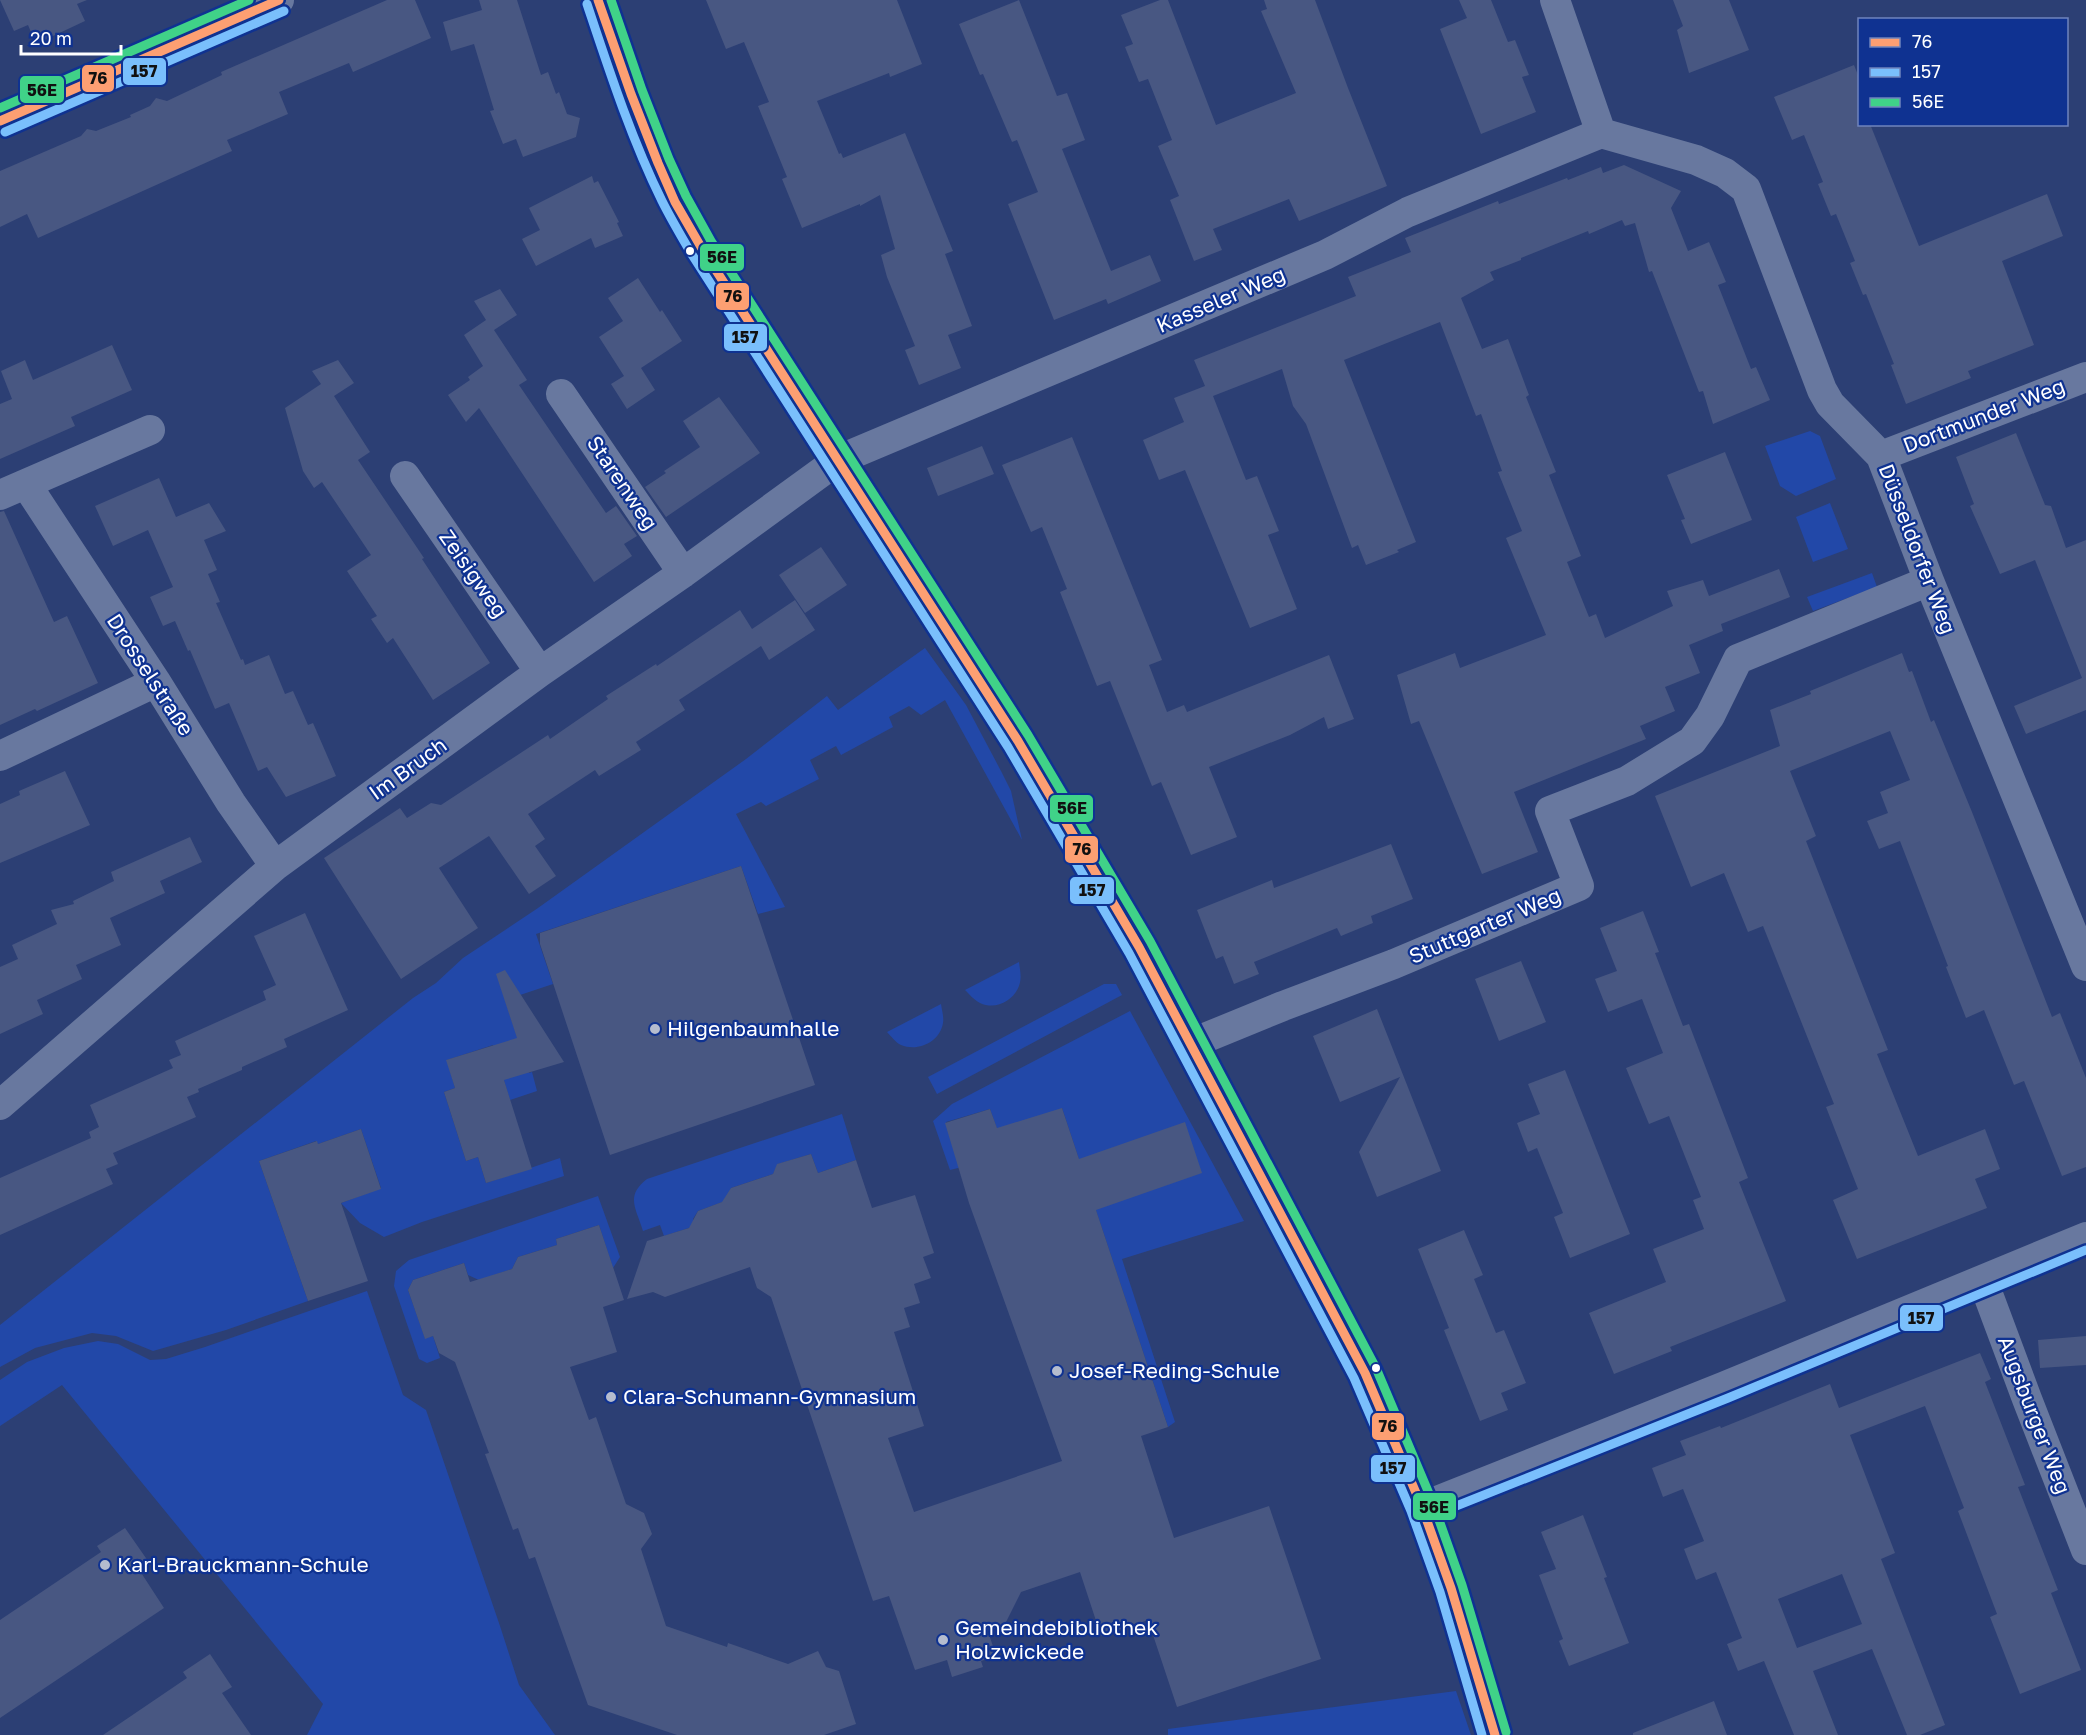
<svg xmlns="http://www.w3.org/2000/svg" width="2086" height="1735" viewBox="0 0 2086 1735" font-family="'Golos Text',sans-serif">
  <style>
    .green { fill: #2248a8 }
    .building { fill: #485782; fill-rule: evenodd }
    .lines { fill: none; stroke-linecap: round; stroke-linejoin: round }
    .minor { stroke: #68789f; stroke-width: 30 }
    .bus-1-casing { stroke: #0f3291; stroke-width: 14 }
    .bus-2-casing { stroke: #0f3291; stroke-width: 14 }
    .bus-3-casing { stroke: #0f3291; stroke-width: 14 }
    .bus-1 { stroke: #fd9f72; stroke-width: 9 }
    .bus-2 { stroke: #7abffc; stroke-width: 9 }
    .bus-3 { stroke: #40d288; stroke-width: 9 }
    .bus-dot { fill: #fff; stroke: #0f3291; stroke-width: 2 }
    .poi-dot { fill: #b5bcce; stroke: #0f3291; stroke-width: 2 }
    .labels { text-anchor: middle; stroke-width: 4.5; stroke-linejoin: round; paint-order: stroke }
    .street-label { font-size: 21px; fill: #fff; stroke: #0f3291 }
    .poi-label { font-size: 21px; fill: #fff; stroke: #0f3291; text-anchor: start }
    .line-badge { stroke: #0f3291; stroke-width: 2 }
    .pale-badge-label { font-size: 16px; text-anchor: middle; font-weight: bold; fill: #111 }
  </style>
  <rect width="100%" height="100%" fill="#2c3f74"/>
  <path class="green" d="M1810,431L1820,436L1836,479L1796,496L1780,486L1765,446Z
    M1830,503L1848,549L1813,562L1796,517Z
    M1872,573L1877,587L1813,611L1807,597Z
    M925,648L966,705L1001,771L1011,791L1022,840L945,700L921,715L909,706L889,717L893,727L841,755L836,746L810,760L819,779L766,806L761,802L736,814L785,907L758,914L741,866L536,934L553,984L505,1000L529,1073L532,1072L537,1091L510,1100L493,1045L447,1060L455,1088L444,1092L466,1161L478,1157L486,1183L560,1158L564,1176L422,1222L384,1237L360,1223L341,1203L381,1188L361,1129L318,1144L316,1141L259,1161L308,1301L226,1330L153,1351L116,1336L92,1333L35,1348L0,1367V1325L413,998L436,983L463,958L538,908L746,759L827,696L838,710Z
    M1019,962C1020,970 1022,978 1019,986C1013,1002 995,1010 980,1003C974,1000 969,994 965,990Z
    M1104,984H1116L1122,995L937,1094L928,1077Z
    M941,1004C942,1011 944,1017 943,1023C940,1042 918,1052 901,1045C896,1043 891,1036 887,1032Z
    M1130,1011L1244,1221L1122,1259L1175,1422L1168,1427L1062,1108L1008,1160L990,1109L946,1122L962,1167L950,1170L933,1121L952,1104Z
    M842,1114L856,1160L818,1173L811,1154L778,1164L773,1174L731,1188L728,1200L698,1211L693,1219L695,1226L664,1236L660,1225L643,1231C636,1208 625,1196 647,1179Z
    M598,1196L620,1257L613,1268L599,1225L556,1239L557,1245L518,1257L512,1269L479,1280L468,1275L464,1263L413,1280L408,1290L425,1338L433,1336L440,1358L427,1363L419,1359L394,1286L396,1271L409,1260Z
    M367,1291L403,1395L426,1410L500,1626L519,1685L555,1735H307L323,1704L62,1385L0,1426V1380L27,1362L64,1348L98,1341L118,1344L150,1360L166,1359L205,1347Z
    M1456,1691L1471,1735H1168V1729Z"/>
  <path class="building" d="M0,0H87L77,4L85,21L36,44L28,25L14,31Z
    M387,0H415L431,38L353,72L349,63L279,92L288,114L227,140L232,151L38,238L27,214L0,227V171L81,136L87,129L96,131L131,117L130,115L150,106L156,98L167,101L222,75L221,72Z
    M479,0H517L541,75L548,72L556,94L559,92L567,114L580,118L576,137L523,157L516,139L503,144L490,111L494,110L474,44L451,51L443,22L482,10Z
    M706,0H897L922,64L890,77L889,73L817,101L839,154L841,153L843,158L905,133L953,251L945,254L972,326L948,335L961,368L919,385L905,350L915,346L887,277L881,255L895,249L880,195L860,206V204L802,228L782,179L787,177L758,106L769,102L744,42L726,49Z
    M1019,0L1057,96L1067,93L1085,140L1062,149L1111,271L1150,255L1161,281L1108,304L1106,299L1054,320L1008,204L1038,192L1017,140L1012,142L983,74L980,75L959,24Z
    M1160,0H1168L1216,125L1296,93L1261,11L1267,9L1264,0H1315L1348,88L1387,186L1299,221L1289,199L1213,229L1222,250L1194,261L1170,200L1179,196L1158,146L1172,140L1148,79L1139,82L1125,47L1133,44L1121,15Z
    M1459,0H1491L1508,42L1515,40L1529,75L1522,77L1536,112L1481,134L1440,29L1467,18Z
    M1673,0H1729L1749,50L1689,73L1677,30L1683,26Z
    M1854,65L1860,80V124H1870L1919,246L2047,194L2063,236L2002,261L2034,345L1968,371L1971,378L1906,404L1891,365L1894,364L1866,294L1863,295L1850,263L1855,261L1836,214L1831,216L1818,184L1823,182L1804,135L1792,140L1774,97Z
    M1624,165L1681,191L1671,208L1688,251L1709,242L1726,282L1718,285L1751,369L1756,367L1770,400L1713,424L1703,391L1699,392L1652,271L1649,272L1635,223L1625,226L1622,220L1589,234L1588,231L1521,258V260L1490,272L1494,280L1461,298L1482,349L1508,339L1529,395L1526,397L1556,472L1549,475L1581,556L1567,562L1589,617L1596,614L1605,638L1673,606L1667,591L1703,580L1709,596L1779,569L1790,597L1721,624L1723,631L1689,645L1700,673L1665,687L1675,711L1640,726L1646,739L1514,792L1538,852L1482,874L1419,721L1411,724L1397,675L1455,653L1460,668L1546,635L1506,538L1522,531L1498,472L1502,471L1481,414L1476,416L1440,322L1344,360L1416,542L1397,550L1399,552L1366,565L1358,545L1352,548L1306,424L1293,406L1282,369L1213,396L1246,480L1257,476L1279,531L1268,535L1297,609L1250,628L1185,470L1159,480L1143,440L1184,422L1174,398L1205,386L1194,360L1356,296L1348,277L1411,252L1405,238L1498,201L1499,204L1567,178L1568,180L1601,167L1603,173Z
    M592,176L594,183L598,181L619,222L617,223L623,236L595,248L591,238L536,266L522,239L540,230L529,208Z
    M638,278L660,312L662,310L682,341L641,368L655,390L627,409L611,384L624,376L599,337L623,321L608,298Z
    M500,289L517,315L494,330L527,380L519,385L606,513L616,506L637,536L624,544L632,556L594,582L479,408L466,422L448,395L470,380L468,377L483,366L464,335L486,320L474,301Z
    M112,345L132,390L71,417L75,426L0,459V404L12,399L1,371L25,360L33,380Z
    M338,360L354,383L334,396L370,452L358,460L424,558L422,559L490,663L433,700L393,638L387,643L371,619L377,616L347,571L371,555L322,482L314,488L303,471L285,408L321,384L312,371Z
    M719,397L760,453L666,517L645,487L666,473L664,471L700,447L683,421Z
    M2016,433L2045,505L2051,506L2066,548L2086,540V710L2026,734L2014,706L2082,678L2035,560L2000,574L1970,506L1974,504L1956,457Z
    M1072,437L1162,660L1149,665L1167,712L1184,705L1187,712L1329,655L1354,719L1328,729L1324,717L1290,735L1209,767L1237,837L1191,855L1161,782L1152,786L1110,681L1097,686L1060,592L1067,589L1042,527L1031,532L1002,465Z
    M982,446L994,474L938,496L927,468Z
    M1725,452L1752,520L1691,544L1681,520L1685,519L1667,475Z
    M159,478L176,517L209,503L226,531L204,540L217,570L208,574L220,602L216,603L241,660L243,659L245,665L269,655L285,694L293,691L308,725L313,723L336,776L286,797L267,767L258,771L229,703L215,709L190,650L188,651L175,621L163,626L150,597L173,587L148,530L113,546L95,506Z
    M4,511L54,622L67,616L98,683L37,711L35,709L0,725V512Z
    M821,547L847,585L805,613L779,575Z
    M795,600L815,630L769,660L761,646L679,700L685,710L636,742L641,750L599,776L595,770L528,814L545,839L535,846L556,876L529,894L489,836L439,868L478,928L401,979L324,858L400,808L407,818L431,803L441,805L548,735L550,739L608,699L606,696L656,664L657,666L740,610L752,629Z
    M1902,653L1909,672L1912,671L1931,722L1934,720L1972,812L2052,1017L2060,1013L2086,1078V1167L2062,1176L2024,1081L2014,1085L1984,1010L1966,1018L1946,967L1948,966L1900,841L1879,849L1867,821L1888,813L1880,792L1910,780L1890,731L1790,771L1816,836L1806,841L1888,1050L1877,1054L1918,1156L1985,1129L2000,1169L1975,1179L1987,1208L1857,1259L1833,1200L1858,1189L1826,1107L1834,1104L1763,926L1748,932L1724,873L1691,887L1655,796L1780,746L1770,710L1811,694L1810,691Z
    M65,771L90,825L0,863V804L20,795L19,791Z
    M190,837L202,862L160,881L165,893L110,918L121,945L76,965L82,979L37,1000L43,1014L0,1034V967L18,959L12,945L57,924L51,910L74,904L73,901L114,881L111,872Z
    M1391,844L1413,899L1371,916L1373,923L1358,929L1341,936L1337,928L1254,962L1259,974L1234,984L1223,956L1216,959L1197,910L1272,880L1274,888Z
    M741,866L815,1085L610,1155L540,944V933Z
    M1643,911L1659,952L1655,953L1683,1026L1689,1024L1748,1178L1739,1182L1786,1301L1670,1347L1672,1351L1614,1374L1589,1313L1666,1282L1653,1249L1704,1229L1693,1200L1701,1197L1669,1116L1649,1124L1626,1068L1663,1053L1642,999L1608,1012L1595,979L1617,971L1600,928Z
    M305,913L348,1010L284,1039L287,1047L242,1067V1070L198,1089L199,1092L187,1097L196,1117L113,1153L118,1164L106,1169L113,1184L0,1235V1178L91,1138L89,1132L99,1127L90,1105L173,1068L169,1060L181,1055L175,1041L266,1000L263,991L276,985L254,936Z
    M1521,961L1546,1022L1499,1041L1475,979Z
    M505,970L564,1062L504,1080L532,1169L486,1183L478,1157L466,1161L444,1092L455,1088L446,1060L517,1038L496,974Z
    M1377,1009L1441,1171L1377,1197L1359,1152L1400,1077L1340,1102L1313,1036Z
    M1565,1070L1630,1234L1570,1258L1554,1217L1563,1213L1537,1148L1528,1152L1517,1123L1540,1114L1528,1084Z
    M1062,1108L1079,1159L1185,1122L1202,1173L1096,1210L1168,1427L1141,1436L1174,1538L1269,1506L1321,1659L1177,1707L1148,1620L1101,1636L1080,1572L1021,1592L1004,1626L988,1631L996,1656L981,1661L983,1667L952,1677L947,1660L915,1670L889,1596L873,1601L771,1297L757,1288L750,1267L665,1297L653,1292L627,1299L647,1241L689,1228L698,1211L722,1202L731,1188L773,1174L777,1164L811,1154L818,1173L856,1160L872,1208L915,1195L934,1253L923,1257L931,1278L914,1284L920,1303L904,1308L910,1327L894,1332L924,1426L888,1438L914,1512L1062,1461L969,1203L945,1123L990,1109L997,1128Z
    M361,1129L381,1189L341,1203L368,1281L308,1301L259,1161L317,1141L318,1144Z
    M599,1225L624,1300L603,1307L617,1352L570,1367L589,1420L596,1417L626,1504L644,1513L652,1534L641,1549L666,1626L727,1647L728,1643L788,1664L818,1651L826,1667L839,1671L856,1724L824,1735H677L588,1705L535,1557L529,1559L518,1528L513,1530L485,1454L489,1453L455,1362L439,1353L433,1336L425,1339L408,1290L413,1280L464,1263L470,1282L512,1269L518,1257L557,1245L556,1239Z
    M1464,1230L1483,1275L1474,1279L1496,1333L1504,1330L1526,1383L1501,1393L1508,1410L1480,1421L1444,1330L1449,1328L1418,1249Z
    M2086,1336V1365L2040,1368L2038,1340Z
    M1980,1353L1991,1379L1985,1382L2025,1485L2018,1487L2058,1590L2051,1593L2081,1670L2020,1694L1990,1617L1997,1614L1958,1511L1964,1508L1925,1406L1850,1435L1895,1553L1881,1559L1945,1725L1920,1735H1907L1872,1649L1813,1671L1838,1735H1794L1764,1661L1738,1671L1727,1644L1742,1638L1716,1572L1696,1580L1684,1549L1704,1541L1683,1489L1663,1497L1652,1468L1686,1455L1680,1441L1720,1426L1721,1428L1830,1384L1839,1408ZM1842,1574L1862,1624L1797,1648L1778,1599Z
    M1583,1515L1607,1577L1604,1578L1629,1643L1569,1666L1559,1641L1563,1639L1539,1575L1556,1569L1541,1532Z
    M125,1528L148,1561L138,1568L164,1608L0,1718V1620L101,1552L97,1546Z
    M210,1654L232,1687L222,1693L251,1735H103L187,1678L183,1672Z
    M1714,1701L1727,1735H1633V1733Z"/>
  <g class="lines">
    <path class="minor" d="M598,0C619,63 641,126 668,186C677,207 690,227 701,247L1018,741L1139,947L1365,1373L1422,1507L1451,1588L1495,1735
      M1555,0L1601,133L1696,160L1725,173L1746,189L1822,390L1830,404L1881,456L1929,581L2086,966
      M0,121L279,0
      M561,394L683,573
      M1881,456L2086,377
      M405,476L540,672
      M26,484L156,682L231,803L275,866
      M0,495L150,430
      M0,756L156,682
      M1190,1044L1283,1006L1394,964L1579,886L1550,811L1627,781L1692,741L1710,716L1738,659L1929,581
      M0,1105L275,866L540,672L683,573L838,460L1325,255L1408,212L1601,133
      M1983,1281L2027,1399L2086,1550
      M1422,1507L1723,1387L2086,1237"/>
    <g class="bus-1-casing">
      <path id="bus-1" d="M598,0L631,94L658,163L675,202L701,247L1018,741L1139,947L1365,1373L1422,1507L1451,1588L1495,1735
        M0,121L279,0"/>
    </g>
    <g class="bus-2-casing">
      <path id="bus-2" d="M587,4C609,70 631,138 662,201C671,219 681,236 691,253L1008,747L1129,953L1354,1378L1411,1511L1440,1592L1482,1735
        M5,132L284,11
        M1426,1518L1728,1398L2086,1250"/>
    </g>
    <g class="bus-3-casing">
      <path id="bus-3" d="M611,0L642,90L669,159L686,196L711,241L1028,735L1150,941L1376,1368L1433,1503L1462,1585L1506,1732
        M0,108L249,0"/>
    </g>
    <use href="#bus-1" class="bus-1"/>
    <use href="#bus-2" class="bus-2"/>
    <use href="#bus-3" class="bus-3"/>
  </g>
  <g class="bus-dot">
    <circle cx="690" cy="251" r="5"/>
    <circle cx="1376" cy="1368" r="5"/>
  </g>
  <g class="poi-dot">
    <circle cx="655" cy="1029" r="6"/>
    <circle cx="1057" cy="1371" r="6"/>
    <circle cx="611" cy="1397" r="6"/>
    <circle cx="105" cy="1565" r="6"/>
    <circle cx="943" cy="1640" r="6"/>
  </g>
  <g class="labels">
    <g class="street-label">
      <text transform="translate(1221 300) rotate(-23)" y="7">Kasseler Weg</text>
      <text transform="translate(1984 416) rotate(-21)" y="7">Dortmunder Weg</text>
      <text transform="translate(622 483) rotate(56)" y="7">Starenweg</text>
      <text transform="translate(1917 549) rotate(69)" y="7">Düsseldorfer Weg</text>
      <text transform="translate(473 574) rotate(55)" y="7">Zeisigweg</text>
      <text transform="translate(150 675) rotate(57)" y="7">Drosselstraße</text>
      <text transform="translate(408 769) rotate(-36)" y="7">Im Bruch</text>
      <text transform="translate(1485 926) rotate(-23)" y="7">Stuttgarter Weg</text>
      <text transform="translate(2034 1415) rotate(69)" y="7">Augsburger Weg</text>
    </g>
    <g class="poi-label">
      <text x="667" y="1036">Hilgenbaumhalle</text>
      <text x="1069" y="1378">Josef-Reding-Schule</text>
      <text x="623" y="1404">Clara-Schumann-Gymnasium</text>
      <text x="117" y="1572">Karl-Brauckmann-Schule</text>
      <text x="955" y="1635">Gemeindebibliothek<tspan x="955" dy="24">Holzwickede</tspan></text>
    </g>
  </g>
  <g class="line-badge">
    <rect x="122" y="57" width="45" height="29" rx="6" fill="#7abffc"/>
    <rect x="81" y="64" width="34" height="29" rx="6" fill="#fd9f72"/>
    <rect x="19" y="75" width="46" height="29" rx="6" fill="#40d288"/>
    <rect x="699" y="243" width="46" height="29" rx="6" fill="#40d288"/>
    <rect x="715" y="282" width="35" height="29" rx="6" fill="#fd9f72"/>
    <rect x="723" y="323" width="45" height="29" rx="6" fill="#7abffc"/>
    <rect x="1049" y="794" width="45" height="29" rx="6" fill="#40d288"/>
    <rect x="1064" y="835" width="35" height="29" rx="6" fill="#fd9f72"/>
    <rect x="1069" y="876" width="46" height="29" rx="6" fill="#7abffc"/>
    <rect x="1899" y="1304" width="45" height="28" rx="6" fill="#7abffc"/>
    <rect x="1371" y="1412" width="34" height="29" rx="6" fill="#fd9f72"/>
    <rect x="1370" y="1454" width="46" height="29" rx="6" fill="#7abffc"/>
    <rect x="1412" y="1492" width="45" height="29" rx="6" fill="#40d288"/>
  </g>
  <g class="pale-badge-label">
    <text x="144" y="77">157</text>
    <text x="98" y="84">76</text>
    <text x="42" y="96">56E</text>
    <text x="722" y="263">56E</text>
    <text x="733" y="302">76</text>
    <text x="745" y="343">157</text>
    <text x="1072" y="814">56E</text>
    <text x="1082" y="855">76</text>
    <text x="1092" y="896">157</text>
    <text x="1921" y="1324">157</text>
    <text x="1388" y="1432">76</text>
    <text x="1393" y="1474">157</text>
    <text x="1434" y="1513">56E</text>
  </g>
  <rect x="1858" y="18" width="210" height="108" fill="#0f3291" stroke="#6f84bd" stroke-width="1.5"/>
  <rect x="1870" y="38" width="30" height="9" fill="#fd9f72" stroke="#6f84bd" stroke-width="1.5"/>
  <text x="1912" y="48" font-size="18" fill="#ffffff">76</text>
  <rect x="1870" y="68" width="30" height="9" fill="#7abffc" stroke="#6f84bd" stroke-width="1.5"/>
  <text x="1912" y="78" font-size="18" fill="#ffffff">157</text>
  <rect x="1870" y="98" width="30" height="9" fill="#40d288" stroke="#6f84bd" stroke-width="1.5"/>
  <text x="1912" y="108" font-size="18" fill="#ffffff">56E</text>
  <path d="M21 45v9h100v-9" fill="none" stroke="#ffffff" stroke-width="3"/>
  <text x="30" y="45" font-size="18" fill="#ffffff" stroke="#0f3291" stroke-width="4.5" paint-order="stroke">20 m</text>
</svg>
